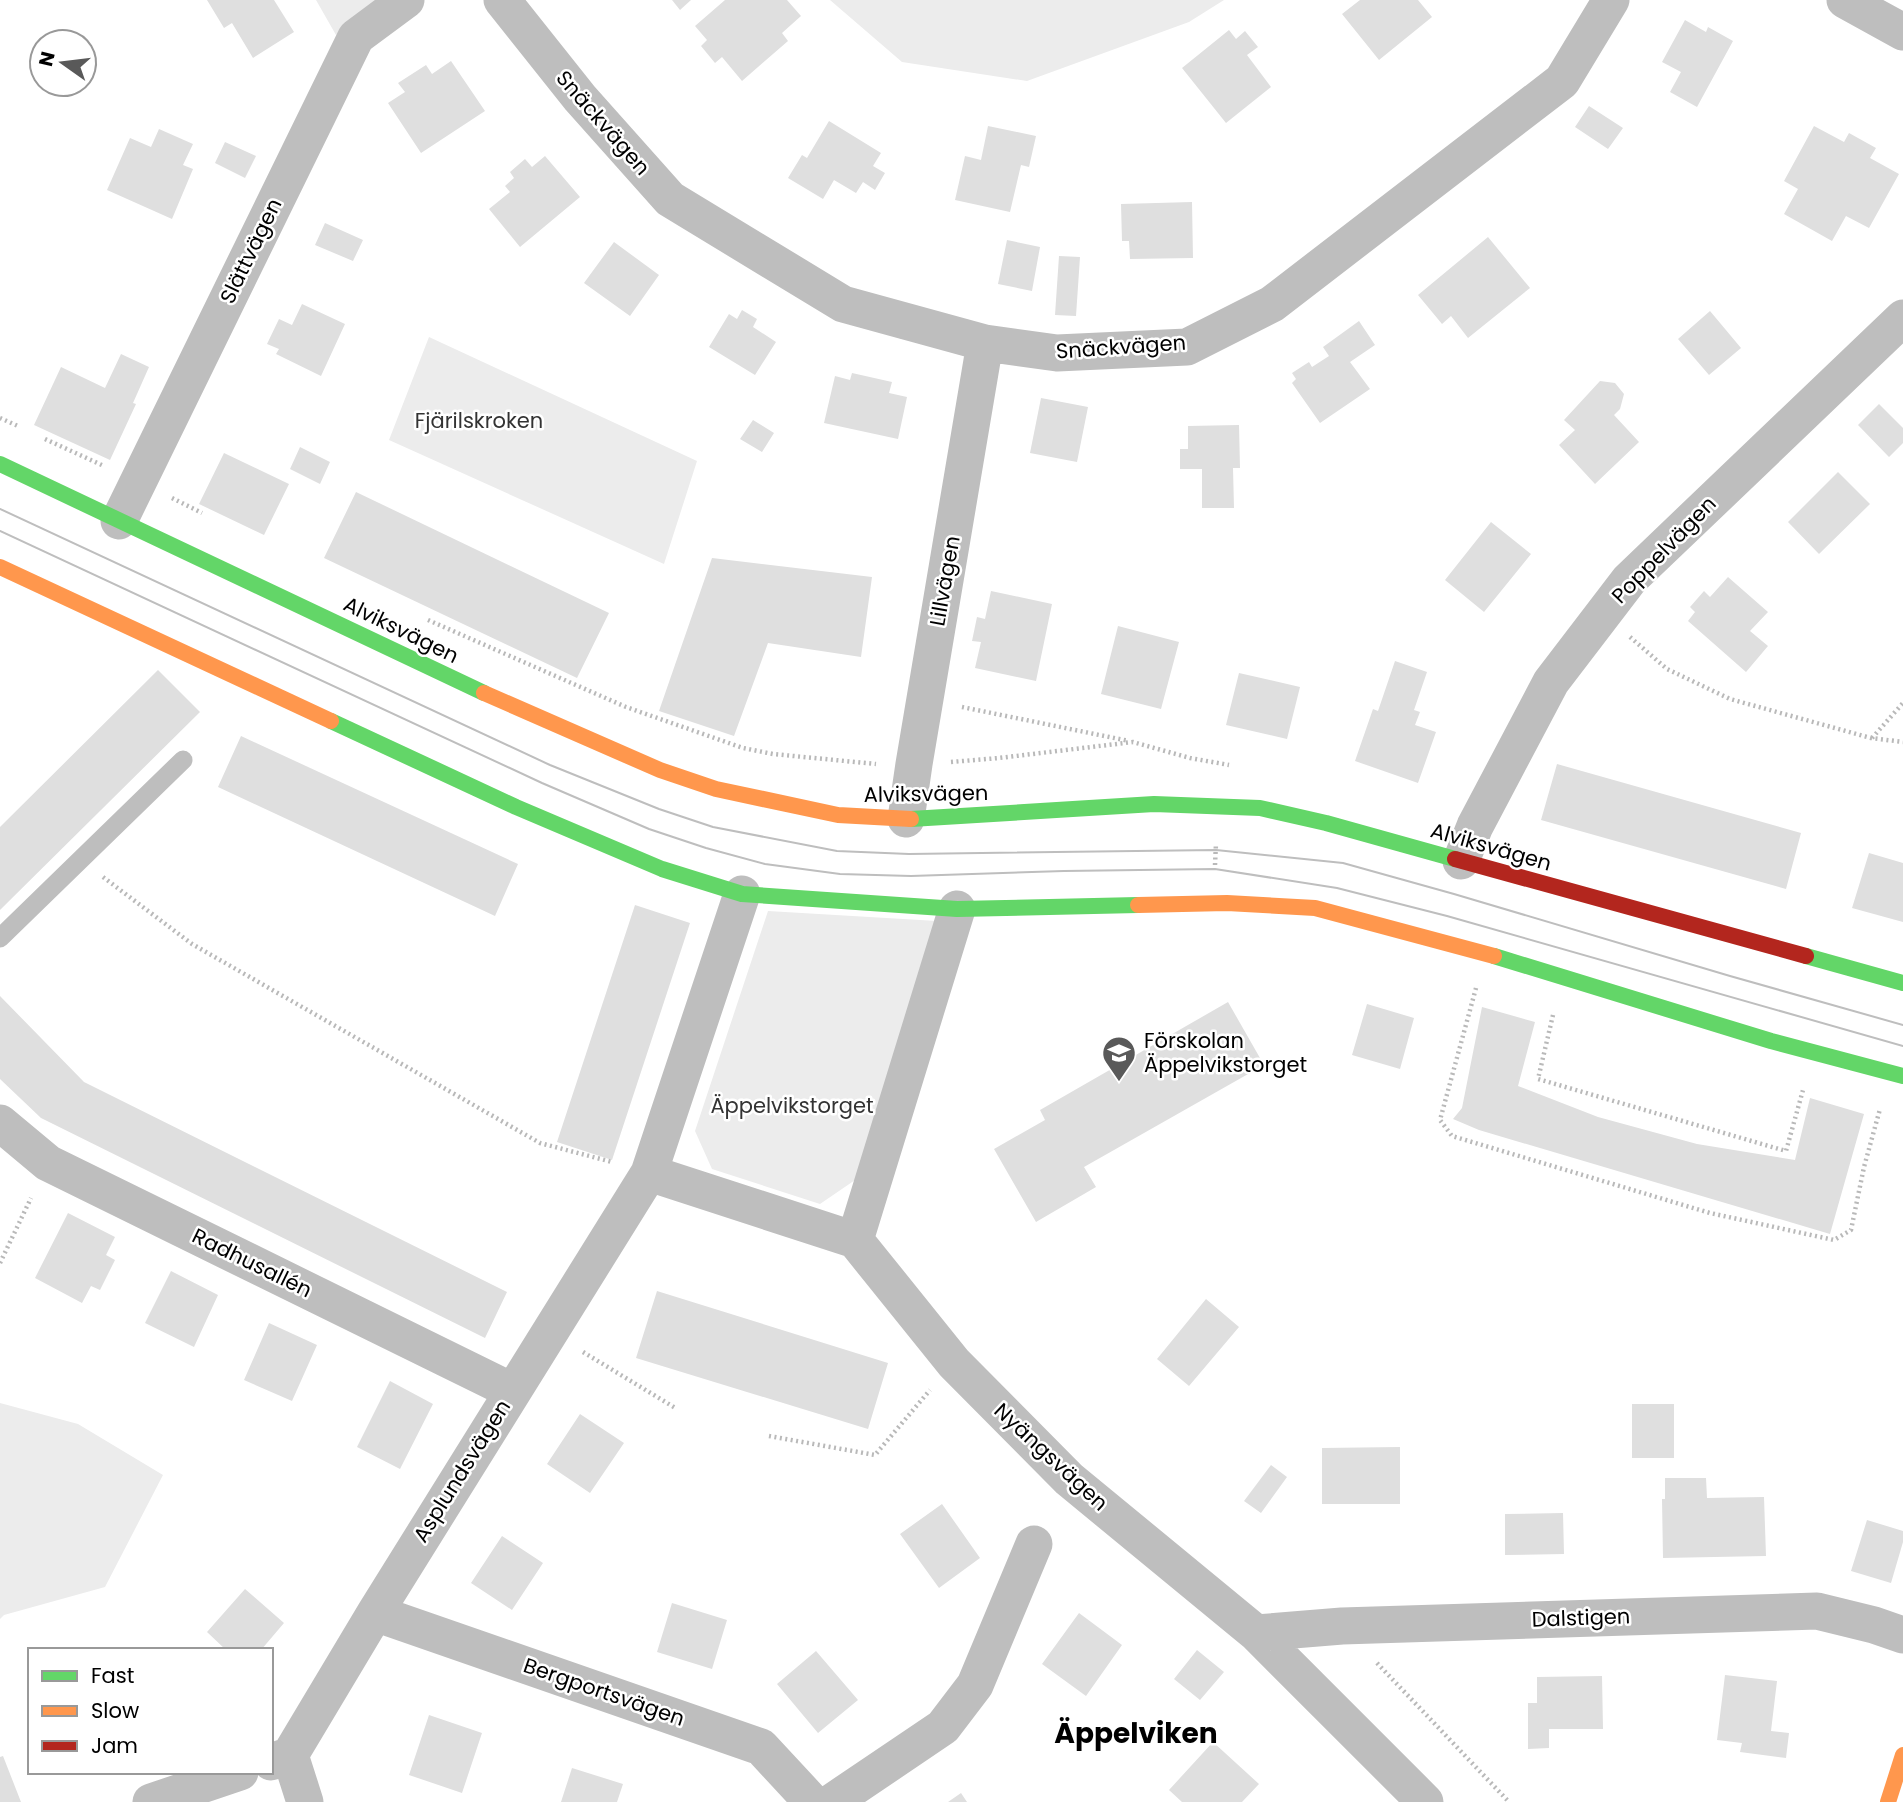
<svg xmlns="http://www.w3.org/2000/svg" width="1903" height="1802" viewBox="0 0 1903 1802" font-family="Poppins,sans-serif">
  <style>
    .green { fill: #ececec }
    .building { fill: #dfdfdf }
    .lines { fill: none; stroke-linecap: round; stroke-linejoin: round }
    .path { stroke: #b9b9b9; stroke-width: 4.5; stroke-dasharray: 2 3.5; stroke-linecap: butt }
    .lane { stroke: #bebebe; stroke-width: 19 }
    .street { stroke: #bebebe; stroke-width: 37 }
    .fast { stroke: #63d668; stroke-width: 16 }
    .slow { stroke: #ff974d; stroke-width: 16 }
    .jam { stroke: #b3261e; stroke-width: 16 }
    .tram { stroke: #bebebe; stroke-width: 2 }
    .labels { text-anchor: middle; stroke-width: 5; stroke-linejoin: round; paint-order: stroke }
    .street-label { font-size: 21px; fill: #000; stroke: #fff }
    .park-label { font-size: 21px; fill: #333; stroke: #fff }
    .poi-label { font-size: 21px; fill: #000; stroke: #fff; text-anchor: start }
    .district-label { font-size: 28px; font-weight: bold; fill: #000; stroke: #fff }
  </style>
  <rect width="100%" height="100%" fill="#fff"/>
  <path class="green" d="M316,0H378L336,35Z
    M830,0H1224L1189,22L1027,81L902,62Z
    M429,337L697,461L664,564L389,440Z
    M768,911L937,921L858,1178L820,1204L712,1169L695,1131Z
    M0,1403L78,1424L163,1475L105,1587L4,1615L0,1619Z"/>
  <path class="building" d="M207,0H274L294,32L253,58L232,23L224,28Z
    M672,0H691L680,10Z
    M725,0H787L801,16L782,33L788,41L742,81L722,57L715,63L701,46L707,40L695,26Z
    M1360,0H1418L1432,17L1379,60L1342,14Z
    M1685,20L1706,32L1708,27L1733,41L1697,107L1670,92L1681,72L1662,62Z
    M1229,30L1236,39L1245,31L1258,47L1247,55L1271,87L1226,123L1182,68Z
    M451,61L485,111L421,153L388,103L405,92L398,83L426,65L432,74Z
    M1589,106L1623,128L1608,149L1575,127Z
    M829,121L881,153L873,166L885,173L875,190L863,182L856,193L834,180L823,199L788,178L802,155L807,158Z
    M988,126L1036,136L1029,167L1021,165L1010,212L955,200L965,156L981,160Z
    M1814,126L1844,142L1849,133L1876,148L1870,158L1899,174L1869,228L1846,216L1832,241L1784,214L1798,189L1784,181Z
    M159,129L193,144L183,165L193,169L172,219L107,190L130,138L151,147Z
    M225,142L256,156L245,178L215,163Z
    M545,156L580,197L520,247L489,209L510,192L505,186L514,178L510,172L525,159L532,167Z
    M1192,202L1193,258L1130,259L1129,241H1122L1121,204Z
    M325,223L363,240L353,261L315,245Z
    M1488,237L1530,288L1468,338L1451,316L1442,324L1418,295Z
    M1007,240L1040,247L1032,291L998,284Z
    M614,242L659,275L630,316L584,283Z
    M1059,256L1080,257L1076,316L1055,315Z
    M302,304L345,324L321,376L276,354L279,349L267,344L279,319L292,325Z
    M742,310L757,319L753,327L776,342L755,375L709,347L729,314L737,319Z
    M1710,311L1741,348L1709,375L1678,339Z
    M1359,321L1375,345L1350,362L1370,389L1320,423L1292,383L1296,379L1292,373L1309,362L1312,367L1329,356L1323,347Z
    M121,354L149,367L133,403L136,404L110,460L34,425L61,367L105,388Z
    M852,373L892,382L889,393L907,397L898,439L824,423L835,376L850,380Z
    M1600,381L1615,383L1624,394L1620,409L1614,415L1639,442L1595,484L1559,445L1575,430L1564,420Z
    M1041,398L1088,407L1077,462L1030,453Z
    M1879,404L1903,428V443L1889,457L1858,425Z
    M753,420L774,433L762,452L740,439Z
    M1239,425L1240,468H1233L1234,508H1202V469H1180V449H1188V426Z
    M300,447L330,462L320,484L290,469Z
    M224,453L289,484L264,535L199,504Z
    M1838,472L1870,504L1819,554L1788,522Z
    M356,492L609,613L577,678L324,558Z
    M1491,522L1531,554L1484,612L1445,580Z
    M712,558L872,577L861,657L768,643L734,736L659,711Z
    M1728,577L1768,612L1750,631L1768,646L1746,672L1688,621L1695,612L1690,607L1704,591L1710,597Z
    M991,591L1052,604L1036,681L975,668L981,642L972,641L977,617L985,619Z
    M1118,626L1179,642L1161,709L1101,694Z
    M1395,661L1427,672L1414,710L1420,712L1415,725L1436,732L1418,783L1355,761L1373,709L1378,711Z
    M158,670L200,712L0,910V827Z
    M1239,673L1300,687L1287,739L1226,725Z
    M241,736L518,864L495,916L218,787Z
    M1557,764L1801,833L1786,889L1541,820Z
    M1869,853L1903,863V922L1852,908Z
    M635,905L690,923L612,1160L557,1142Z
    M0,996L84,1082L507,1292L485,1338L41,1118L0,1079Z
    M1228,1002L1264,1065L1084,1167L1096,1187L1036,1222L994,1149L1045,1120L1040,1110Z
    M1367,1004L1414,1018L1400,1069L1352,1055Z
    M1482,1007L1535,1022L1518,1086L1598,1117L1697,1144L1795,1160L1810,1098L1864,1114L1830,1234L1479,1130L1453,1119L1462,1108Z
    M68,1213L115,1237L106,1255L115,1260L100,1290L91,1286L82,1303L35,1278Z
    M171,1271L218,1295L194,1347L145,1323Z
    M657,1291L888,1363L868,1429L636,1358Z
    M1206,1299L1239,1327L1189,1386L1157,1359Z
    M269,1323L317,1345L292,1401L244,1380Z
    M390,1381L433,1404L400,1469L357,1447Z
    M1632,1404H1674V1458H1632Z
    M580,1414L624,1443L590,1493L547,1464Z
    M1400,1447V1504H1322V1448Z
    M1271,1465L1287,1477L1261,1513L1244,1501Z
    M1665,1478H1706L1707,1498L1764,1497L1766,1556L1663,1558L1662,1499H1665Z
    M942,1504L980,1558L939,1588L900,1534Z
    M1563,1513L1564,1554L1505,1555V1514Z
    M1867,1520L1903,1531V1542L1891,1583L1851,1571Z
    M502,1536L543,1563L512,1610L471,1583Z
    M245,1589L284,1623L261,1650H226L207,1632Z
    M672,1603L727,1620L712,1669L657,1652Z
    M1079,1613L1122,1645L1086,1696L1042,1664Z
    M1197,1650L1224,1672L1200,1700L1174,1679Z
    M816,1651L858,1700L818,1733L777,1684Z
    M1725,1675L1777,1681L1771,1731L1789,1733L1786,1758L1740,1752L1742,1743L1717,1740Z
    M1602,1676L1603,1729H1549V1748L1528,1749V1703H1537V1677Z
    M429,1715L482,1733L462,1793L409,1775Z
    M1213,1742L1259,1784L1242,1802H1182L1169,1790Z
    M3,1756L21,1802H0V1757Z
    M572,1768L623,1784L617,1802H561Z
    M961,1793L967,1802H948Z"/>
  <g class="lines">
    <path class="path" d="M0,418L18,426
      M45,439L104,466
      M172,498L202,513
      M428,620L626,707L743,748L773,754L876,764
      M1630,637L1667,669L1730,699L1871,738L1903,742
      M962,707L1129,741
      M1872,738L1903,703
      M951,762L999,758L1133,742L1190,758L1229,765
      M1215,865L1216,843
      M103,877L192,944L540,1143L612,1162
      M1476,988L1440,1120L1452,1136L1710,1213L1834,1240L1851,1230L1864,1167L1880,1109
      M1553,1015L1538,1079L1786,1151L1803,1090
      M0,1263L31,1198
      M583,1352L677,1409
      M769,1436L875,1455L930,1390
      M1377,1663L1509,1802"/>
    <path class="lane" d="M0,938L183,760"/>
    <path class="street" d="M502,0L580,98L670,199L843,304L985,343L1057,353L1187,347L1272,304L1562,81L1611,0
      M1845,0L1903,32
      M119,521L356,37L406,0
      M906,819L914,764L985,343
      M1461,861L1475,826L1551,682L1629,580L1903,318
      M0,1123L48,1163L512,1391
      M649,1173L855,1240L954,1363L1069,1479L1256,1633L1425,1802
      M855,1240L957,909
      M375,1613L761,1747L812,1802
      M1256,1633L1342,1626L1817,1611L1874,1625L1903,1635
      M290,1755L305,1802
      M271,1762L290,1755L375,1613L649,1173L742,894
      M151,1802L240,1772
      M832,1802L943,1727L975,1685L1034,1544"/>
    <path class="fast" d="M0,464L484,693
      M331,721L516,807L662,869L742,894L957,909L1138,905
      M911,819L1154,804L1260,808L1326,823L1455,859
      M1494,956L1771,1041L1903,1076
      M1806,956L1903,983"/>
    <path class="slow" d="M0,567L331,721
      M484,693L660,770L716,789L838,815L911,819
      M1138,905L1227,903L1315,908L1494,956
      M1888,1802L1903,1755"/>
    <path class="jam" d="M1455,859L1806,956"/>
    <path class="tram" d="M0,509L550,765L659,809L713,827L837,851L909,854L1216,850L1343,863L1454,894L1730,976L1903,1025
      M0,531L542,783L649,829L706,848L765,864L840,874L911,876L1064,871L1215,869L1337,888L1447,916L1903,1046"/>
  </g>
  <defs>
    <g id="school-pin" transform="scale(1.75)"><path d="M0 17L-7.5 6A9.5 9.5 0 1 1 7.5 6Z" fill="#595959" stroke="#fff"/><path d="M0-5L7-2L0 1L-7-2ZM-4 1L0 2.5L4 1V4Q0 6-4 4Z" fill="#fff"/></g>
  </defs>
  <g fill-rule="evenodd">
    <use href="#school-pin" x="1119" y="1053"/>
  </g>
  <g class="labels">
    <g class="street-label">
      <text transform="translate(603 123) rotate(49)" y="7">Snäckvägen</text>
      <text transform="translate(251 251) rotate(-64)" y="7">Slättvägen</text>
      <text transform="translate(1121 347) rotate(-4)" y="7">Snäckvägen</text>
      <text transform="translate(1664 550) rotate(-46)" y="7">Poppelvägen</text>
      <text transform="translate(945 581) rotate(-80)" y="7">Lillvägen</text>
      <text transform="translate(401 630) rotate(26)" y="7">Alviksvägen</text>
      <text transform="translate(926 794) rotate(-1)" y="7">Alviksvägen</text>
      <text transform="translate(1491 847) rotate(16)" y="7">Alviksvägen</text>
      <text transform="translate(252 1263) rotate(26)" y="7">Radhusallén</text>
      <text transform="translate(1051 1457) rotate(43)" y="7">Nyängsvägen</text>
      <text transform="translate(462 1471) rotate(-58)" y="7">Asplundsvägen</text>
      <text transform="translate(1581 1618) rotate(-2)" y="7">Dalstigen</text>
      <text transform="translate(604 1692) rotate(19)" y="7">Bergportsvägen</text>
    </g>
    <g class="park-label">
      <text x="479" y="428">Fjärilskroken</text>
      <text x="792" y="1113">Äppelvikstorget</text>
    </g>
    <g class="poi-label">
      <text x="1144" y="1048">Förskolan<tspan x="1144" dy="24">Äppelvikstorget</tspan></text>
    </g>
    <g class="district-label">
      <text x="1136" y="1743">Äppelviken</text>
    </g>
  </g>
  <rect x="28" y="1648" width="245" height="126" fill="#ffffff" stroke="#999999" stroke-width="2"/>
  <rect x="42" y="1671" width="35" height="10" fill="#63d668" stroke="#999999" stroke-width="2"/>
  <text x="91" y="1683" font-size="21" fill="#000000">Fast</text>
  <rect x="42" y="1706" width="35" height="10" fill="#ff974d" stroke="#999999" stroke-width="2"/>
  <text x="91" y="1718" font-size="21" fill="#000000">Slow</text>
  <rect x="42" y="1741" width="35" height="10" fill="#b3261e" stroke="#999999" stroke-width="2"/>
  <text x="91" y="1753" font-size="21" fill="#000000">Jam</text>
  <g transform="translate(63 63) rotate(284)"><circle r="33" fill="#ffffff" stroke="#999999" stroke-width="2"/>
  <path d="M0-5L12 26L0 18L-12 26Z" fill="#595959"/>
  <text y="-10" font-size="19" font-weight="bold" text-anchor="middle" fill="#000000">N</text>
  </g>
</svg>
